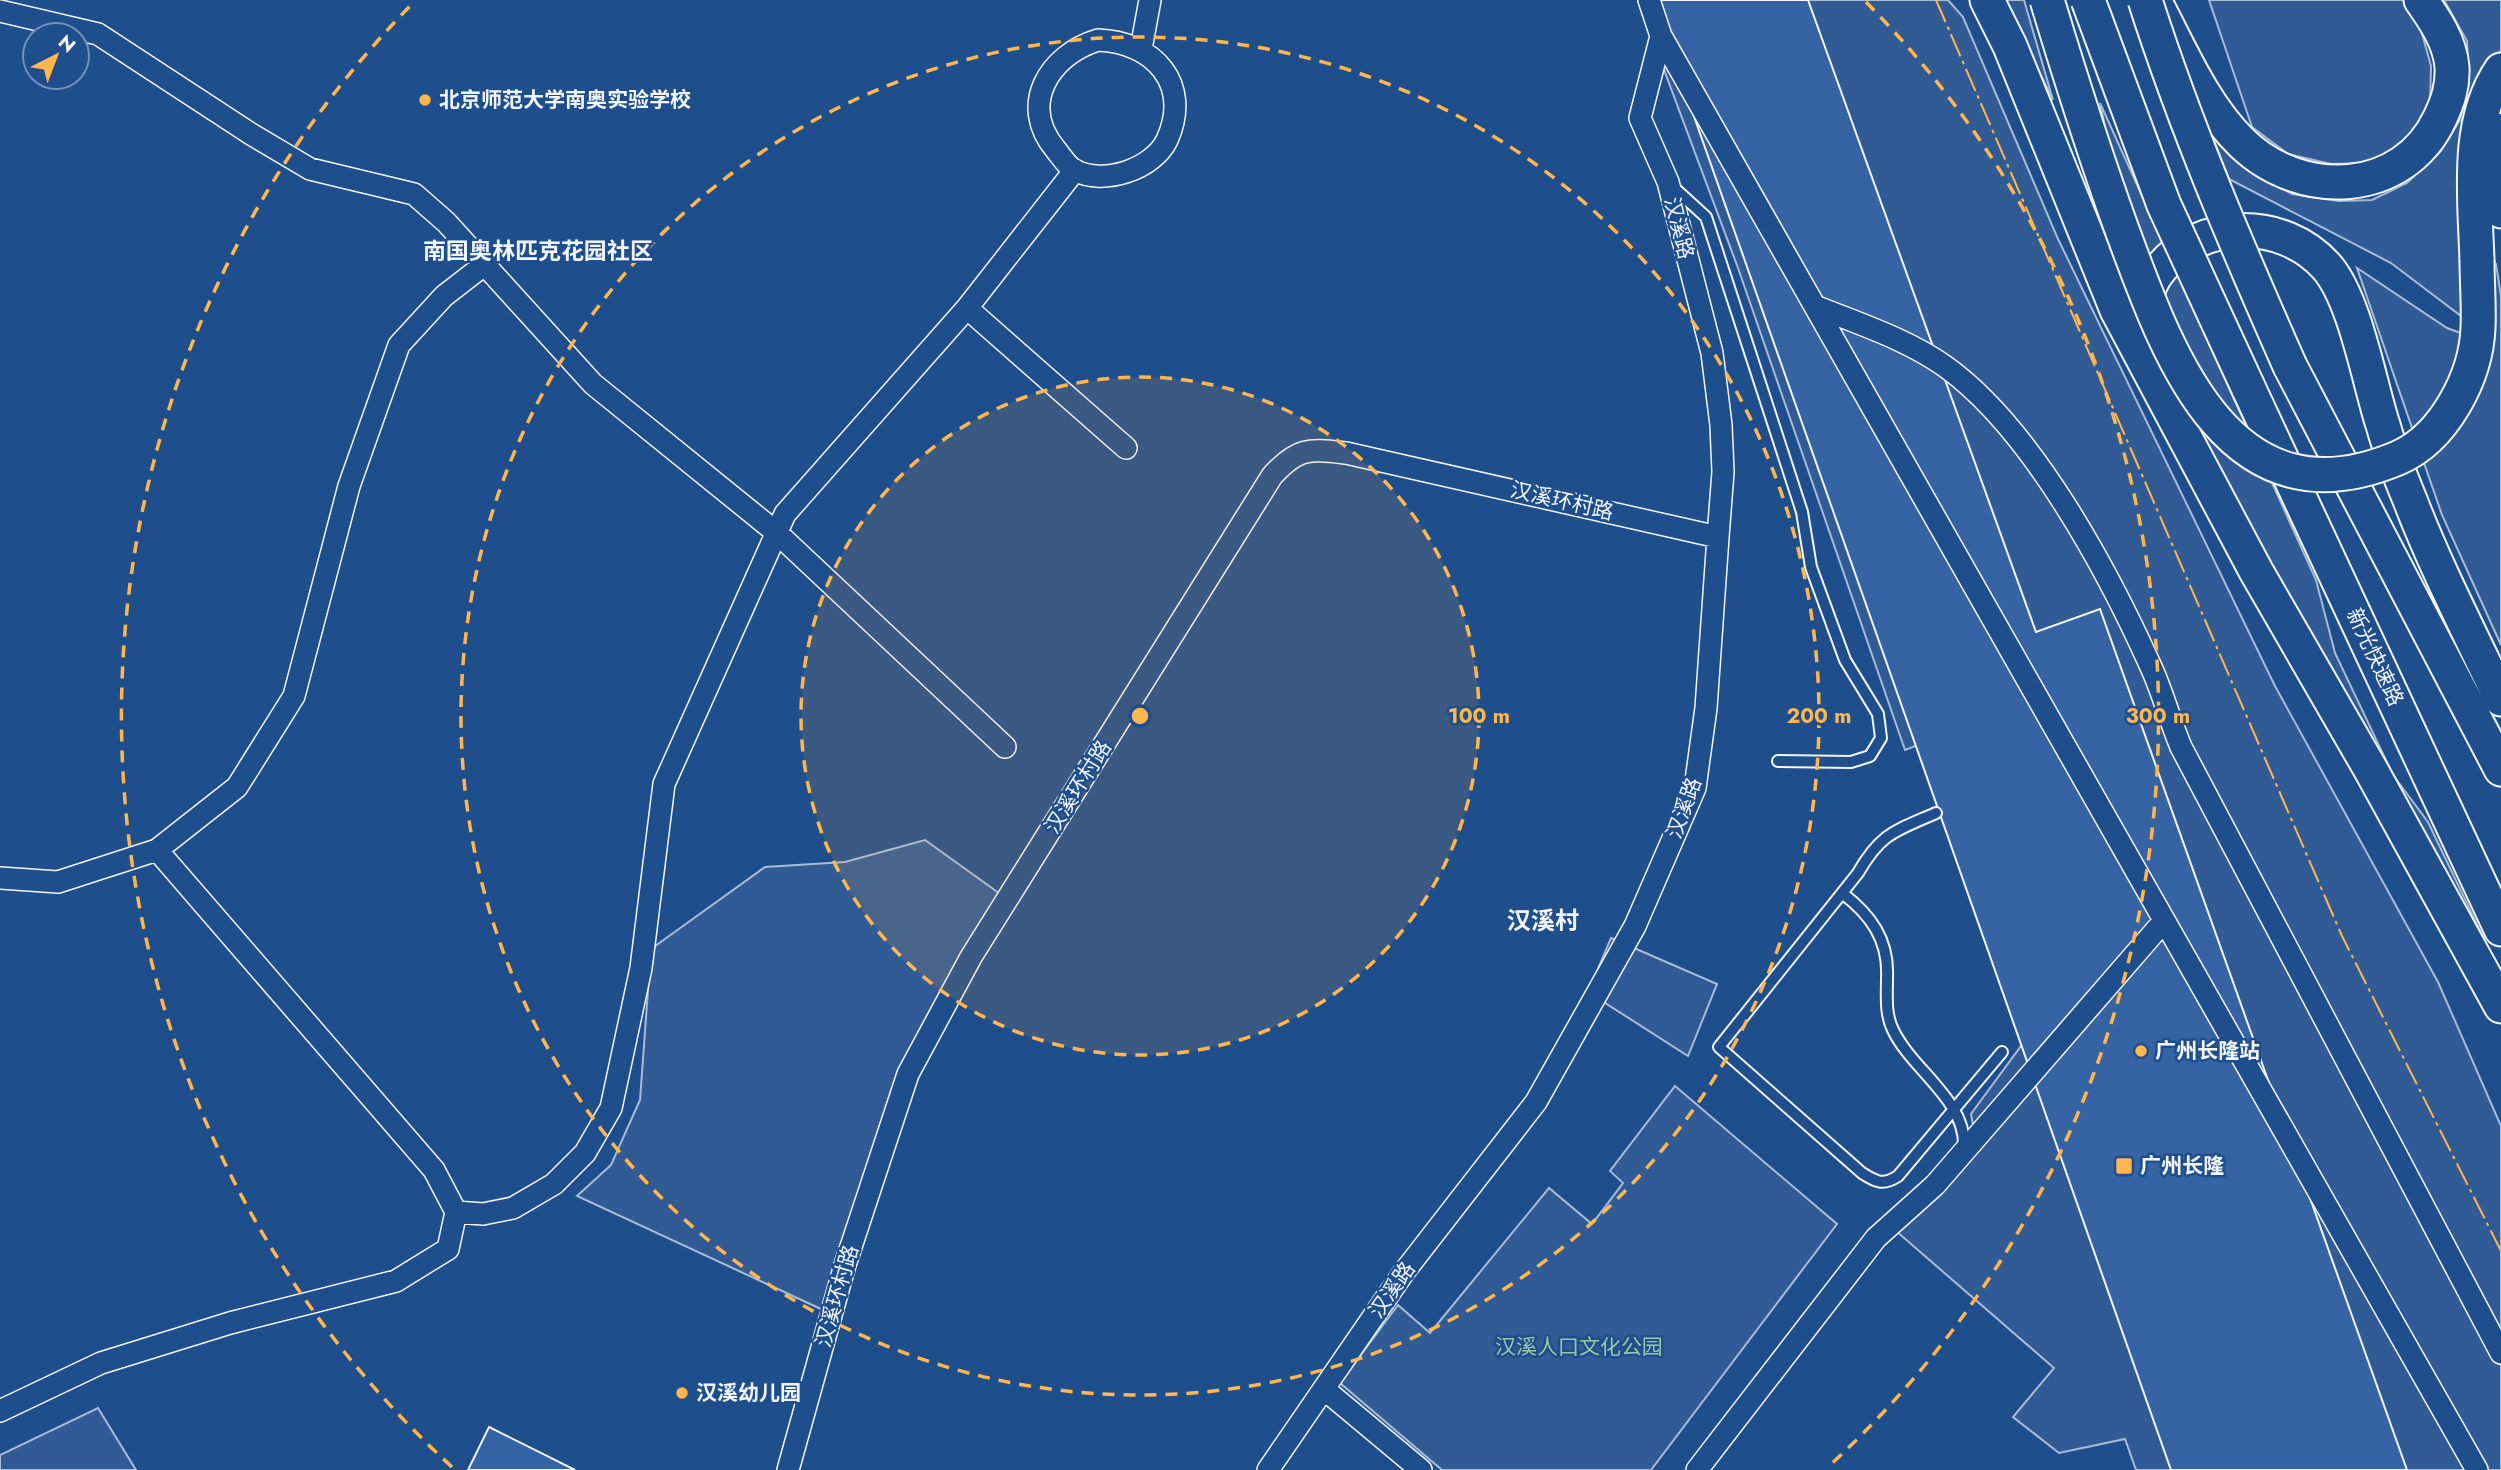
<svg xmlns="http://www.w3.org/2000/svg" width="2501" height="1470" viewBox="0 0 2501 1470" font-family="Jost,'Noto Sans SC',sans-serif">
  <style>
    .built { fill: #305b95; stroke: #a8bbd7; stroke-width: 2 }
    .building { fill: #3563a3; stroke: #f2f6ff; stroke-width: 2 }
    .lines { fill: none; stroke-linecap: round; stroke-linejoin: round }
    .service-casing { stroke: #f2f6ff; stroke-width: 14 }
    .minor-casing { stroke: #f2f6ff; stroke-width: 24 }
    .trunk-casing { stroke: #f2f6ff; stroke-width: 37 }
    .service { stroke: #1f4e8c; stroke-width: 10 }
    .minor { stroke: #1f4e8c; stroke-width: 21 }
    .trunk { stroke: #1f4e8c; stroke-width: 33 }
    .trunk-bridge-casing { stroke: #f2f6ff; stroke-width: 37; stroke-linecap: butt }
    .trunk-bridge { stroke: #1f4e8c; stroke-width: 33 }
    .power { stroke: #ffb74d; stroke-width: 2; stroke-dasharray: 24 5 3.5 5; stroke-linecap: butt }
    .ring { fill: none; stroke: #ffb74d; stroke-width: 3.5; stroke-dasharray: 12 9 }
    .poi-dot { fill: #ffb74d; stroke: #1f4e8c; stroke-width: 2.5 }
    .labels { text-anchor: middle; stroke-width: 5; stroke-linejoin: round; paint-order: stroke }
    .poi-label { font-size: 21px; font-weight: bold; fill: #f2f6ff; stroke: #1f4e8c; text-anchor: start }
    .street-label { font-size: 21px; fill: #f2f6ff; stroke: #1f4e8c }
    .park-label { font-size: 21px; fill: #97c8a6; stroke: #1f4e8c }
    .neighbourhood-label { font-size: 23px; font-weight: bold; fill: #f2f6ff; stroke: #1f4e8c }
    .quarter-label { font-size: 24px; font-weight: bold; fill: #f2f6ff; stroke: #1f4e8c }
    .centre { fill: #ffb74d; stroke: #1f4e8c; stroke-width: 3.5 }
    .ring-label { font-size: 21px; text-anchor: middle; font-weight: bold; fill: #ffb74d; stroke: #1f4e8c; stroke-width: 5; stroke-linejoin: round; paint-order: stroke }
  </style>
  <rect width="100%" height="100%" fill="#1f4e8c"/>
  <path class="built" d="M1638,0H1948L1963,17L2058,239L2275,686L2438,982L2501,1126V1470H2136L2125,1439L2059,1453L2013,1417L2054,1368L1896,1231L1976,1142L1971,1114L2079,967L1986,719L1905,750L1738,268Z
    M2004,0H2024L2053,100Z
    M2209,0H2403L2415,8L2431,66L2430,105L2407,139L2373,163L2331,164L2288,154L2252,127Z
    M2444,0H2501V50L2479,84L2465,319L2391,263L2229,179L2209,128L2250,170L2292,194L2339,201L2372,200L2407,183L2440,152L2460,120L2469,82L2467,41Z
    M2100,103L2316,580L2335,653L2393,775L2428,822L2495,962L2190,419L2115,175Z
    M2496,264L2501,296V645L2442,515L2357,268L2447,328L2491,344L2486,265Z
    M925,840L1003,896L902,1063L821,1309L577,1196L611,1165L640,1100L651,949L765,867L845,862Z
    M1611,938L1717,984L1688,1056L1588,992Z
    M1675,1086L1837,1224L1651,1470H1442L1340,1383L1398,1305L1430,1333L1549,1188L1592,1224L1623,1183L1610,1171Z
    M98,1408L136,1470H0V1455Z"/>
  <path class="building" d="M1653,0H1808L2036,632L2100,609L2407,1470H2171Z
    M489,1427L575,1470H468Z"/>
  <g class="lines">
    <g class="service-casing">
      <path id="service" d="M1672,186L1706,217L1802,512L1811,567L1845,660L1878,714L1881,738L1870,756L1851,762L1778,761
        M1936,813C1895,831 1881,833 1858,873L1719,1047L1862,1173C1876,1182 1883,1186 1898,1176L2002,1052
        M1842,893C1871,915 1889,940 1887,978C1887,996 1885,1014 1893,1030C1912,1070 1966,1100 1964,1147"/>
    </g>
    <g class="minor-casing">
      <path id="minor" d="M0,11L98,34L251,134L310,169L414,194L446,222L593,384L777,533L1005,747
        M1661,36L2477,1470
        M1098,40C1154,42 1192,84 1167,140C1153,169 1104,186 1074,170C1067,166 1061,156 1056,150C1018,105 1049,55 1098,40Z
        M1141,49L1150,0
        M1815,306C1859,324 1907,339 1946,367C2032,429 2108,571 2151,667C2163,693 2170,721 2181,747L2501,1353
        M967,308L1126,448
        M0,878L58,882L157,850L237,787L294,696L349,486L399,345L444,296L484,265
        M456,1212L483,1214L513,1208L554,1184L585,1153L611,1108L641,968L664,784L785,514L967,308L1075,170
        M1324,1389L1421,1470
        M0,1411L101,1363L230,1323L396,1281L448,1249L456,1212L434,1170L157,850
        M788,1470L845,1265L908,1074L971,957L1272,476C1298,447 1309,449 1346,453L1718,537
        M1268,1470L1404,1272L1536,1102L1635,926L1695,788L1706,708L1718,537L1723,472L1721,425L1712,353L1668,182L1640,118L1661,36L1649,0
        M1697,1470L1876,1238L1935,1185L2164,921"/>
    </g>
    <g class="trunk-casing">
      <path id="trunk" d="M1987,0L2010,46L2117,310L2256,571L2371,770L2501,1006
        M2155,2C2180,49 2203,105 2242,143C2301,200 2403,197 2440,118C2448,101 2453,86 2452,67C2450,42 2435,20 2421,0
        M2496,130L2501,211
        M2477,260C2475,199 2465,123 2501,70
        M2148,317C2143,299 2149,282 2161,268C2201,219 2283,218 2326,266C2355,298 2369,382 2383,425C2390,450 2400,476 2410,500C2436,568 2470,633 2501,699
        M2290,366L2501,769
        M2248,387L2501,929"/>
    </g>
    <use href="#service" class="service"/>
    <use href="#minor" class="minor"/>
    <use href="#trunk" class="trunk"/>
    <g class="trunk-bridge-casing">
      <path id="trunk-bridge" d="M2047,0C2070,76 2094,152 2121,227C2167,352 2227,530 2398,458C2444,438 2476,377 2478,328C2479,306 2477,282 2477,260
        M2088,0L2164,205L2248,387
        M2145,0C2186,128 2236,244 2290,366"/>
    </g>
    <use href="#trunk-bridge" class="trunk-bridge"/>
    <path class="power" d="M1936,0L2342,936L2501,1251"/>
  </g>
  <circle cx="1140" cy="716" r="339" fill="#ffb74d" fill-opacity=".12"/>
  <g class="ring">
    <circle cx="1140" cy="716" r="339"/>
    <circle cx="1140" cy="716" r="679"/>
    <path d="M452 1467A1018 1018 0 0 1 414 2M1866 2A1018 1018 0 0 1 1828 1467"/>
  </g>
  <g class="poi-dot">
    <circle cx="425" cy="100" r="7"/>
    <circle cx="2141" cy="1051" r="7"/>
    <rect x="2115" y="1157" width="18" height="18" rx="3.5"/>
    <circle cx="682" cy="1393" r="7"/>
  </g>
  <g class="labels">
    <g class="poi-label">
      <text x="439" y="107">北京师范大学南奥实验学校</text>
      <text x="2155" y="1058">广州长隆站</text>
      <text x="2140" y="1173">广州长隆</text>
      <text x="696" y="1400">汉溪幼儿园</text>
    </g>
    <g class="street-label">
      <text transform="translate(1679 228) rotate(76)" y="7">汉溪路</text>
      <text transform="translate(1562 501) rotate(13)" y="7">汉溪环村路</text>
      <text transform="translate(2375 657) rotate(65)" y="7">新光快速路</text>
      <text transform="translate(1078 787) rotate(-58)" y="7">汉溪环村路</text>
      <text transform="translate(1684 808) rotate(-70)" y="7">汉溪路</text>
      <text transform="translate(1392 1290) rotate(-55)" y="7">汉溪路</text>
      <text transform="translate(837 1296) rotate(-74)" y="7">汉溪环村路</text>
    </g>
    <g class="park-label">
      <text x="1579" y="1354">汉溪人口文化公园</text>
    </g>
    <g class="neighbourhood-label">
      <text x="538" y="259">南国奥林匹克花园社区</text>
    </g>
    <g class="quarter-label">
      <text x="1543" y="929">汉溪村</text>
    </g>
  </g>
  <circle cx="1140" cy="716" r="10" class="centre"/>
  <g class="ring-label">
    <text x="1479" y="723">100 m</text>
    <text x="1819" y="723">200 m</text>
    <text x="2158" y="723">300 m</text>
  </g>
  <g transform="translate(56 56) rotate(42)"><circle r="33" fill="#1f4e8c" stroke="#7391ba" stroke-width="2"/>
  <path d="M0-5L12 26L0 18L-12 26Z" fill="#ffb74d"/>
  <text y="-10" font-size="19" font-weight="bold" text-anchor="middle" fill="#f2f6ff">N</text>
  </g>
</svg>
